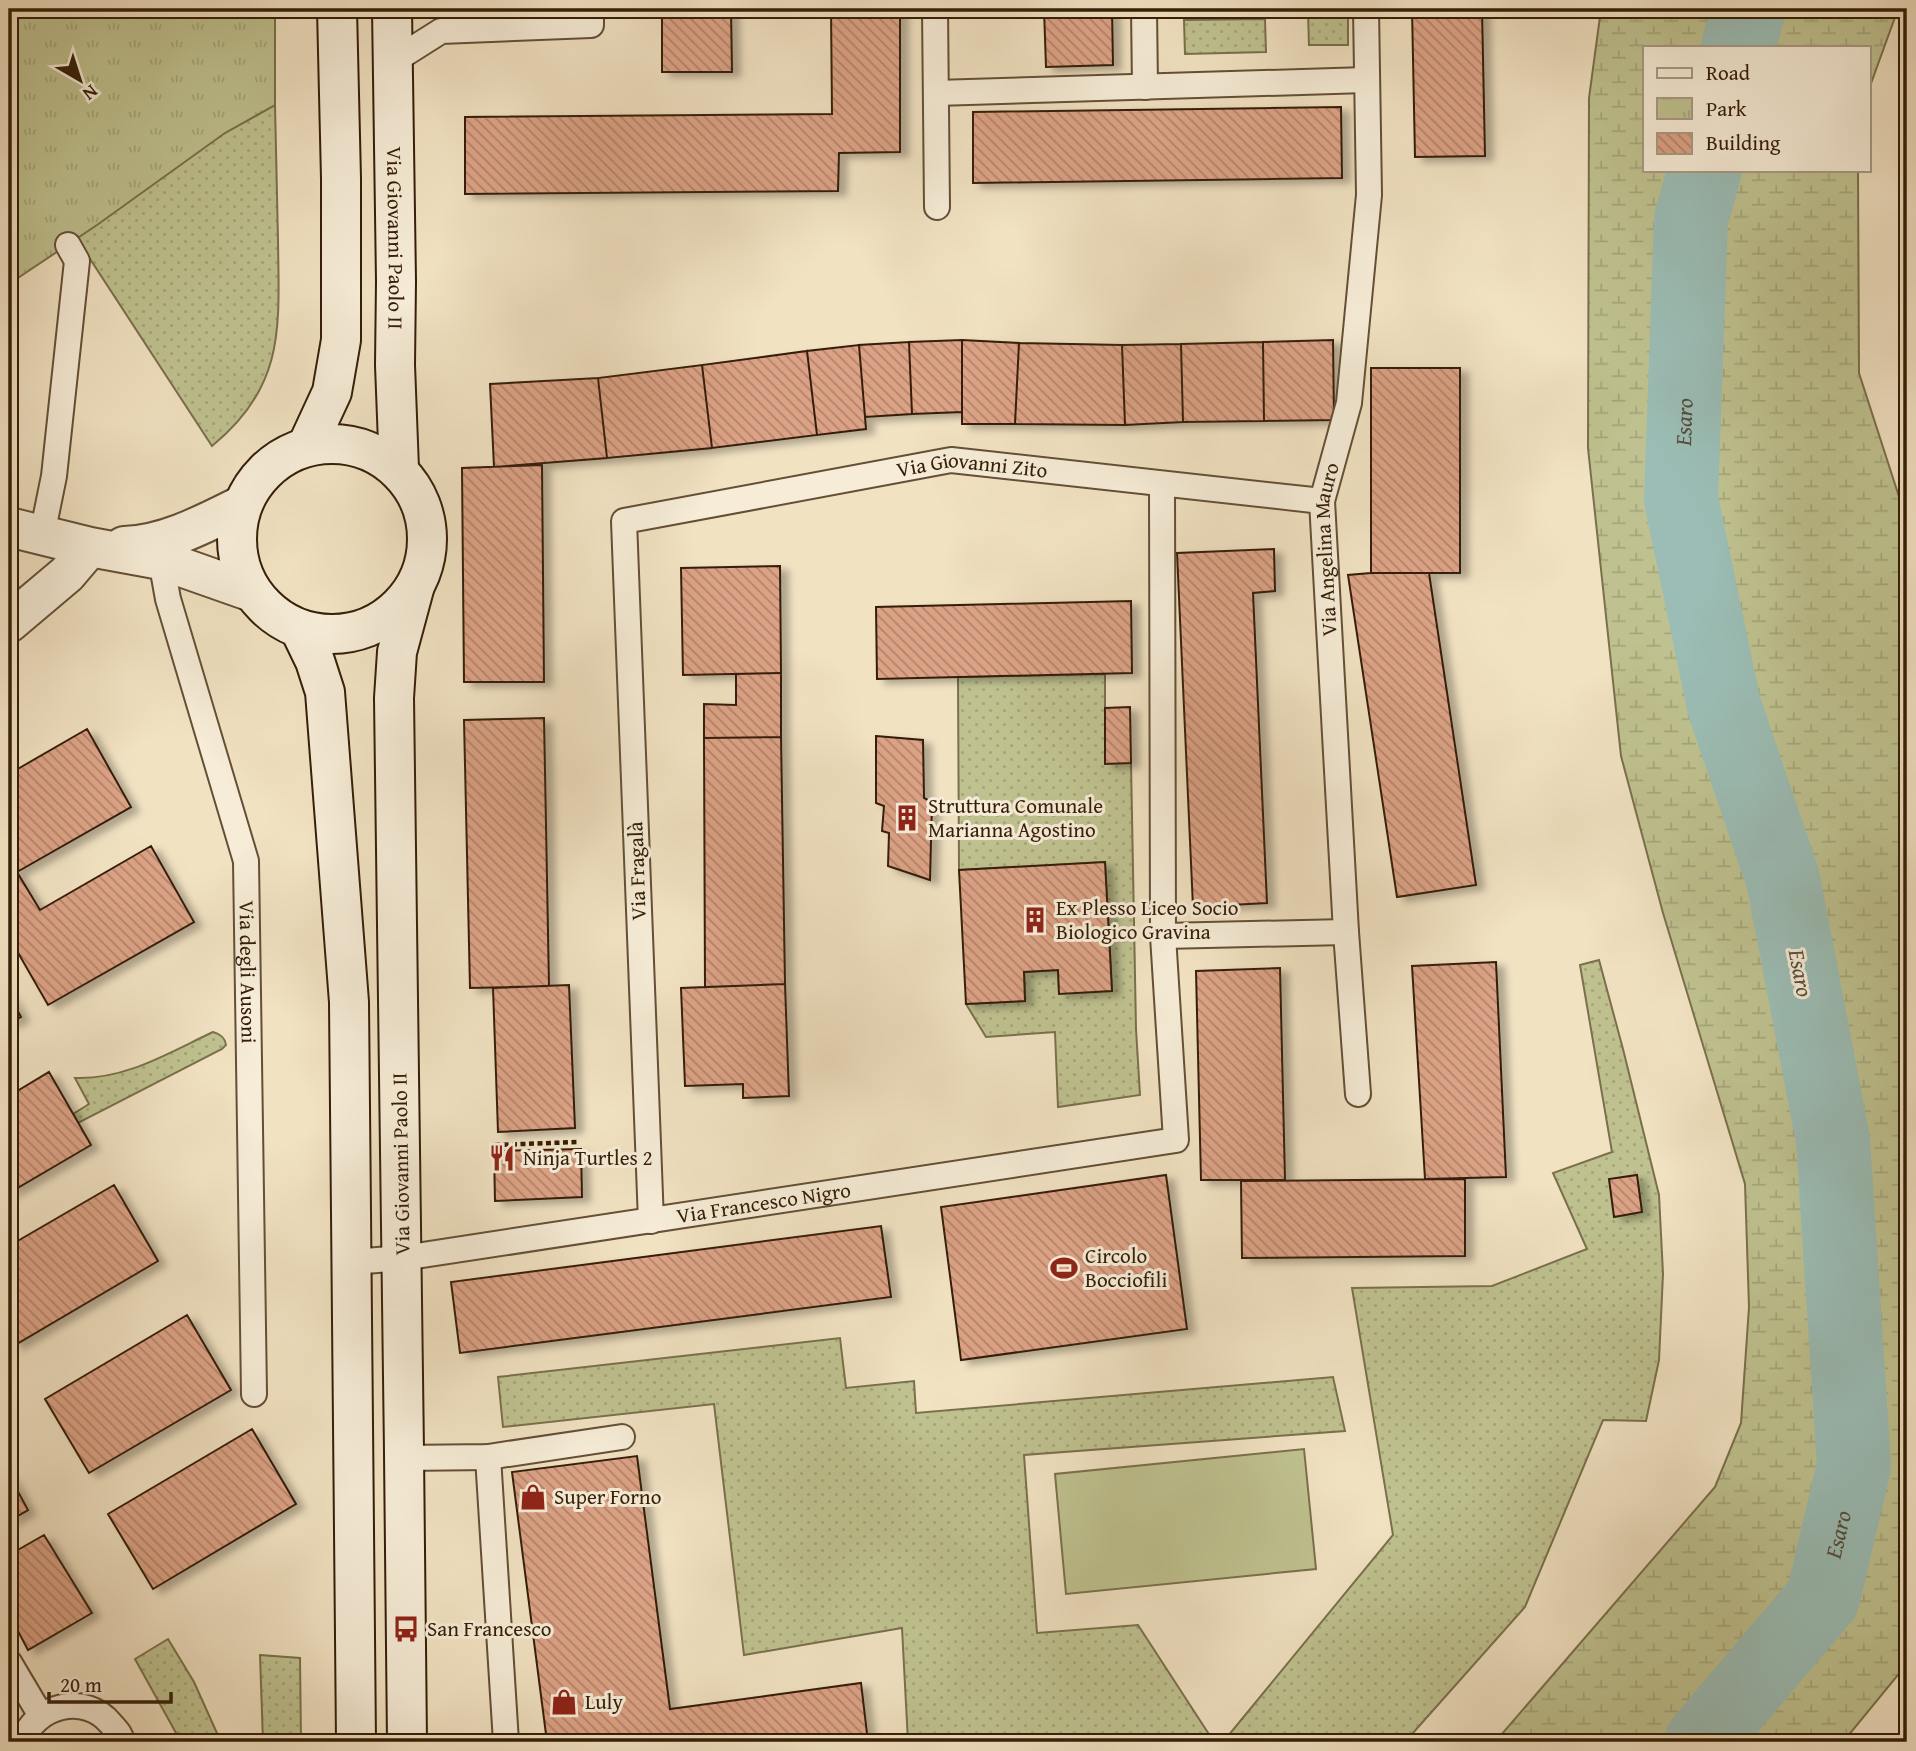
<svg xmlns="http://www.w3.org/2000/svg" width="1916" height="1751" viewBox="0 0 1916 1751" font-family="'Gentium Book Plus',serif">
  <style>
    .grass { fill: url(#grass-dots); stroke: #7a704c; stroke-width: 2 }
    .wetland { fill: url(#wetland-marsh); stroke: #7a704c; stroke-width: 2 }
    .park { fill: url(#park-tufts); stroke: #7a704c; stroke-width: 2 }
    .garden { fill: #bfc290; stroke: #7a704c; stroke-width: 2 }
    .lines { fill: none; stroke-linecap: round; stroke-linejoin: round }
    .river { stroke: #9bbdb5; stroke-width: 74 }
    .building { fill: url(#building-back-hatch); stroke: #351e08; stroke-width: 2; filter: url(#shadow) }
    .lane-casing { stroke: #644f36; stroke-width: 28 }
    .street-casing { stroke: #644f36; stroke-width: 42 }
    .secondary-casing { stroke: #351e08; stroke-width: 42 }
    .path { stroke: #351e08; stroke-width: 4.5; stroke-dasharray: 5 3.5; stroke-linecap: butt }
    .lane { stroke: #f6ecd7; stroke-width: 24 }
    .street { stroke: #f6ecd7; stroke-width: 38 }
    .secondary { stroke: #f6ecd7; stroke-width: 38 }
    .labels { text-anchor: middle; stroke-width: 6; stroke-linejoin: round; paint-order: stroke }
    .street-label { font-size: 21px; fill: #351e08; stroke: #f6ecd7 }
    .poi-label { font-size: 21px; fill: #351e08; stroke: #f6ecd7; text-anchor: start }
    .water-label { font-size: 23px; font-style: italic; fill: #544e3c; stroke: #f6ecd7 }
  </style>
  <defs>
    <pattern id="grass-dots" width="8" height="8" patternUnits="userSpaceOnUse" patternTransform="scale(1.75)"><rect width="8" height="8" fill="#bfc290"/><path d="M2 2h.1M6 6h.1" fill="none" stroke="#a5a67b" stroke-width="1.8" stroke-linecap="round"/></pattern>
    <pattern id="wetland-marsh" width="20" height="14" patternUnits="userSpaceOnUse" patternTransform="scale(1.75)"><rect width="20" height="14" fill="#bfc290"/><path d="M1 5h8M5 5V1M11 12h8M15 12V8" fill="none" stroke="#a5a67b"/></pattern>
    <pattern id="park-tufts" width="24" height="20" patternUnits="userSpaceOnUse" patternTransform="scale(1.75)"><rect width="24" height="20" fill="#bfc290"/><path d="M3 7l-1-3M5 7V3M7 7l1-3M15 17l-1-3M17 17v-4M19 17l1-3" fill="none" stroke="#a5a67b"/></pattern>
    <pattern id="building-back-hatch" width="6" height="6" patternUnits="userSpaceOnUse" patternTransform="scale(1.75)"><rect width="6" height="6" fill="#dca285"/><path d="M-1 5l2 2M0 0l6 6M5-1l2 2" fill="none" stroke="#b3836b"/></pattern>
    <filter id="shadow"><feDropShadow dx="8" dy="4.5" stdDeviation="3.5" flood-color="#0004"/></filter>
  </defs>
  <rect width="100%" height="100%" fill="#f1e2c2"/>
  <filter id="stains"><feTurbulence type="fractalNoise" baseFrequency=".00286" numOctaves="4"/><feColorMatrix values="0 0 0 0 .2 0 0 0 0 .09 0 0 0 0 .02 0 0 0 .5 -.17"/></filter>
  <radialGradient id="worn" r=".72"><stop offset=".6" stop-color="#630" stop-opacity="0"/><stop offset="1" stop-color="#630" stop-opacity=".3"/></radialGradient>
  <path class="grass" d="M1308,12H1348V45H1309Z
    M1265,19L1266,52L1185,54L1184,20Z
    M9,99L225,133L275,105C276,150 277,195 278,240C279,326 286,386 212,446L77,239Z
    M1105,674V763H1131L1136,1029L1140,1095L1058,1107L1055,1032L986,1037L966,1004L1025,1001L1024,972L1058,970L1059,993L1112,990L1105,862L959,870L958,677Z
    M1599,960L1623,1049L1659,1195L1663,1274L1659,1360L1646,1421L1603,1420L1525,1607L1405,1742H1223L1393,1535L1352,1288L1492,1286L1587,1249L1553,1173L1612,1152L1580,965Z
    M213,1032C220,1034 225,1037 226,1045L222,1049L78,1123L73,1114L89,1104L75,1078C125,1080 168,1053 213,1032Z
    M840,1338L846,1388L914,1381L916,1413L1333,1377L1345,1431L1024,1455L1037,1633L1138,1625L1214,1742H908L902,1628L744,1655L714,1404L503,1427L498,1377Z
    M168,1639L194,1682L221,1742H181L135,1659Z
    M260,1655L300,1658L301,1742H263Z"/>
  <path class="wetland" d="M1601,9H1898L1869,89V47H1645V170H1858L1859,373L1903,509L1907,533V1664L1843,1742H1495L1715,1487L1741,1423L1749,1307L1745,1184L1663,913L1621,756L1588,448L1589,98Z"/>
  <path class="park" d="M9,9H275V105L225,133L97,225L9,284Z"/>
  <path class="garden" d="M1304,1449L1316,1569L1066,1594L1055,1474Z"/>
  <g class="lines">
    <g class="river">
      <path d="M1738,47L1749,9"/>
      <path id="s1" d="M1701,1742L1823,1598L1854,1466L1833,1140L1783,879L1724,706L1681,499L1691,219L1705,170"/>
    </g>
  </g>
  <path class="building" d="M662,9H731L732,72H662Z
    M831,9H900V152L839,153L838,191L465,194V117L832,114Z
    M1044,9H1112L1113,65L1046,67Z
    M1412,9H1482L1485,156L1415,157Z
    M1341,107L1342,178L973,183V112Z
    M962,340V412L912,414L909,342Z
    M962,340L1019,343L1015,424H962Z
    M1333,340L1334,420L1264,421L1263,342Z
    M909,342L912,414L865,417L859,345Z
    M1263,342L1264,421L1183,422L1181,344Z
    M1019,343L1122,345L1125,425L1015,424Z
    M1181,344L1183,422L1125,425L1122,345Z
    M859,345L866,429L817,435L807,351Z
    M807,351L817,435L712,448L702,365Z
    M702,365L712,448L607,458L598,378Z
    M1371,368H1460V573H1371Z
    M598,378L607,458L494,467L490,384Z
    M542,465L544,682H464L462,468Z
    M1274,549L1275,591L1253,593L1267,903L1193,907L1177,553Z
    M780,566L781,673L683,675L681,568Z
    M1371,573H1429L1476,885L1397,897L1348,575Z
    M1131,601L1132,673L877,679L876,607Z
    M781,673V737L704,738V704L736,705V674Z
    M1130,707L1131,763L1105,764V708Z
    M544,718L549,986L470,988L464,720Z
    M87,729L131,807L17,872L40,910L151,846L194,922L48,1005L9,937V774Z
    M876,736L923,740L924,798L932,802L930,880L888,866L889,833L882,831L884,806L876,803Z
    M781,737L785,984L705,987L704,738Z
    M1105,862L1112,991L1059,994L1058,970L1024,972L1025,1001L966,1004L959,870Z
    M1496,962L1506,1177L1425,1179L1412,966Z
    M1280,968L1285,1180H1201L1196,971Z
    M785,984L789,1096L743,1098V1084L685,1086L681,988Z
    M569,985L575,1128L498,1132L493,988Z
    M9,995L21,1017L9,1024Z
    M49,1072L91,1145L9,1193V1096Z
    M581,1149L582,1197L495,1201L494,1151Z
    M1166,1175L1187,1329L961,1360L941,1207Z
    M1637,1175L1642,1212L1614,1217L1609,1179Z
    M1465,1179V1256L1242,1258L1241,1181Z
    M114,1185L158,1261L15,1345L9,1334V1246Z
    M881,1226L891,1297L460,1353L451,1282Z
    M187,1315L231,1390L89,1473L45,1399Z
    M252,1429L296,1504L153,1589L108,1514Z
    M637,1456L670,1709L861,1683L868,1742H547L512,1472Z
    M9,1475L28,1510L9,1521Z
    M44,1535L92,1613L28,1650L9,1614V1555Z"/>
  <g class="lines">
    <g class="lane-casing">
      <g id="lane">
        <path d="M935,9L937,207"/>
        <path d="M1144,9L1145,87"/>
        <path d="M392,62L441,31L591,25V9"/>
        <path d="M936,93L1366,80"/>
        <path d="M42,535L54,476L77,261L68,245"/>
        <path id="s2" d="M161,560L168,599L246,861L254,1394"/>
        <path d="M1163,936L1346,932"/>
        <path id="s3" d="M1358,1094L1346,932L1322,501L1349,403L1369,195L1366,9"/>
        <path id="s4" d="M651,1221L624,521L951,460L1322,501"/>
        <path id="s5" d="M352,1262L403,1258L1176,1140L1163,936L1162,484"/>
        <path d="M488,1457L506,1742"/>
        <path d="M404,1458L488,1457L622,1437"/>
        <path d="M9,1662L41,1716"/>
        <path d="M22,1742C35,1705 85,1692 111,1724C116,1730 121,1734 122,1742"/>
      </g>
    </g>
    <g class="street-casing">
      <path id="street" d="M9,527L90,547L161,560L252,592
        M124,546C165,545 206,523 242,505
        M9,623L67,574L90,547"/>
    </g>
    <g class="secondary-casing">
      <g id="secondary">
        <path id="s6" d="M392,9L396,281L395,365L399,469"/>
        <circle cx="332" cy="539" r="95"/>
        <path d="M307,446L332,392L341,340V179L337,9"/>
        <path d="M300,630L315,661L325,692L349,1002L356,1742"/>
        <path d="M407,1742C403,1394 401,1046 394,698L397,652L414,589"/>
      </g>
    </g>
    <path class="path" d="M495,1145L578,1142"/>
    <use href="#lane" class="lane"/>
    <use href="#street" class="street"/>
    <use href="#secondary" class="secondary"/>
  </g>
  <defs>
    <g id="building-bare" transform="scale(2.1)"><path d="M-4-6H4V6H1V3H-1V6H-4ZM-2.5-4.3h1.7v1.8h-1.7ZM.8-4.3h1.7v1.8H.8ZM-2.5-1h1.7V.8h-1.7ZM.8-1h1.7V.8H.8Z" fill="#8f2418" stroke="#f6ecd7" stroke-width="2.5" paint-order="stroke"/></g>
    <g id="restaurant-bare" transform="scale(2.1)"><path d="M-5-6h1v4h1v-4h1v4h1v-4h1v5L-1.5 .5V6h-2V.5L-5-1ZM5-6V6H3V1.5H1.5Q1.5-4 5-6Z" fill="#8f2418" stroke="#f6ecd7" stroke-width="2.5" paint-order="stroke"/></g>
    <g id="stadium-bare" transform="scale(2.1)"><path d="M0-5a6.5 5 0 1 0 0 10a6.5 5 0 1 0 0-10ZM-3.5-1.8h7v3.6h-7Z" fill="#8f2418" stroke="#f6ecd7" stroke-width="2.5" paint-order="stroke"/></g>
    <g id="shop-bare" transform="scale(2.1)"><path d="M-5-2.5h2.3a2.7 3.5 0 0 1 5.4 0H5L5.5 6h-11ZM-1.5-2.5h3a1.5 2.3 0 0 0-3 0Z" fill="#8f2418" stroke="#f6ecd7" stroke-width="2.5" paint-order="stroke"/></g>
    <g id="bus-bare" transform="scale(2.1)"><path d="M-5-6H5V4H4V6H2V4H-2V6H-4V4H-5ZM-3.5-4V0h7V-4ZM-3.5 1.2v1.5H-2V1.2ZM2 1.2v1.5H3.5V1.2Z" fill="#8f2418" stroke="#f6ecd7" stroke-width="2.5" paint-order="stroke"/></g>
  </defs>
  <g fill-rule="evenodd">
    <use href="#building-bare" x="907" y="818"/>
    <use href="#building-bare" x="1035" y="920"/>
    <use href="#restaurant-bare" x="502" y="1158"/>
    <use href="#stadium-bare" x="1064" y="1268"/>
    <use href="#shop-bare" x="533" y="1497"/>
    <use href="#bus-bare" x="406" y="1629"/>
    <use href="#shop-bare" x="564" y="1702"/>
  </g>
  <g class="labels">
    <g class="street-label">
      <text dy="7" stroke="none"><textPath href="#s6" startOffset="229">Via Giovanni Paolo II</textPath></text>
      <text dy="7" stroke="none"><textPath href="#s4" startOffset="1054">Via Giovanni Zito</textPath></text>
      <text dy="7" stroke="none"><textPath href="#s3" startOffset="546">Via Angelina Mauro</textPath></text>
      <text transform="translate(637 871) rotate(-92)" y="7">Via Fragalà</text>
      <text dy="7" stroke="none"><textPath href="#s2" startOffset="424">Via degli Ausoni</textPath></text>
      <text transform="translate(401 1164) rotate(-91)" y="7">Via Giovanni Paolo II</text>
      <text dy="7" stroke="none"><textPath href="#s5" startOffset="416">Via Francesco Nigro</textPath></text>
    </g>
    <g class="poi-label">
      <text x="928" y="813">Struttura Comunale<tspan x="928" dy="24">Marianna Agostino</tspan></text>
      <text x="1056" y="915">Ex Plesso Liceo Socio<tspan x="1056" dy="24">Biologico Gravina</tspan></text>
      <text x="523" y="1165">Ninja Turtles 2</text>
      <text x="1085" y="1263">Circolo<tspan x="1085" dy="24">Bocciofili</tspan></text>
      <text x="554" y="1504">Super Forno</text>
      <text x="427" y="1636">San Francesco</text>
      <text x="585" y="1709">Luly</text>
    </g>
    <g class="water-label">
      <text dy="8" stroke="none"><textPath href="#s1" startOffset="1388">Esaro</textPath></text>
      <text transform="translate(1801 973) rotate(79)" y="8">Esaro</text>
      <text dy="8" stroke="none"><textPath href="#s1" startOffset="254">Esaro</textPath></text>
    </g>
  </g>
  <rect width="1916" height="1751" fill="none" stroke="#f1e2c2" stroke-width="35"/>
  <rect x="10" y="10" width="1895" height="1730" fill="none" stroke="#351e08" stroke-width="3.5"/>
  <rect x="18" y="18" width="1881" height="1716" fill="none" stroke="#351e08" stroke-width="2"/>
  <rect x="1643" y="46" width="228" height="126" fill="#f6ecd7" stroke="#a99a84" stroke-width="2"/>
  <rect x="1657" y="68" width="35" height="10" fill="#f6ecd7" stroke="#a99a84" stroke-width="2"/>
  <text x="1706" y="80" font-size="21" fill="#351e08">Road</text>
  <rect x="1657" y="98" width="35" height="21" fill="url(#park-tufts)" stroke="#a99a84" stroke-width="2"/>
  <text x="1706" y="116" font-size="21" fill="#351e08">Park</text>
  <rect x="1657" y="133" width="35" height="21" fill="url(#building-back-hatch)" stroke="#a99a84" stroke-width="2"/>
  <text x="1706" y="150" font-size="21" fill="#351e08">Building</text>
  <g transform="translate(80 80) rotate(141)" stroke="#f6ecd7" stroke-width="5" paint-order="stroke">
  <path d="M0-5L12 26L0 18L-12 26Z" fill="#351e08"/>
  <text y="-10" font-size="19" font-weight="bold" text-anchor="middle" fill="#351e08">N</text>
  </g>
  <path d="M49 1692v10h122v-10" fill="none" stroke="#351e08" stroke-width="3.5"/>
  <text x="60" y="1692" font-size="21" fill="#351e08" stroke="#f6ecd7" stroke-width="5" paint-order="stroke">20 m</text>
  <rect width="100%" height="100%" filter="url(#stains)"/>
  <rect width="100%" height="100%" fill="url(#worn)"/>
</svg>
